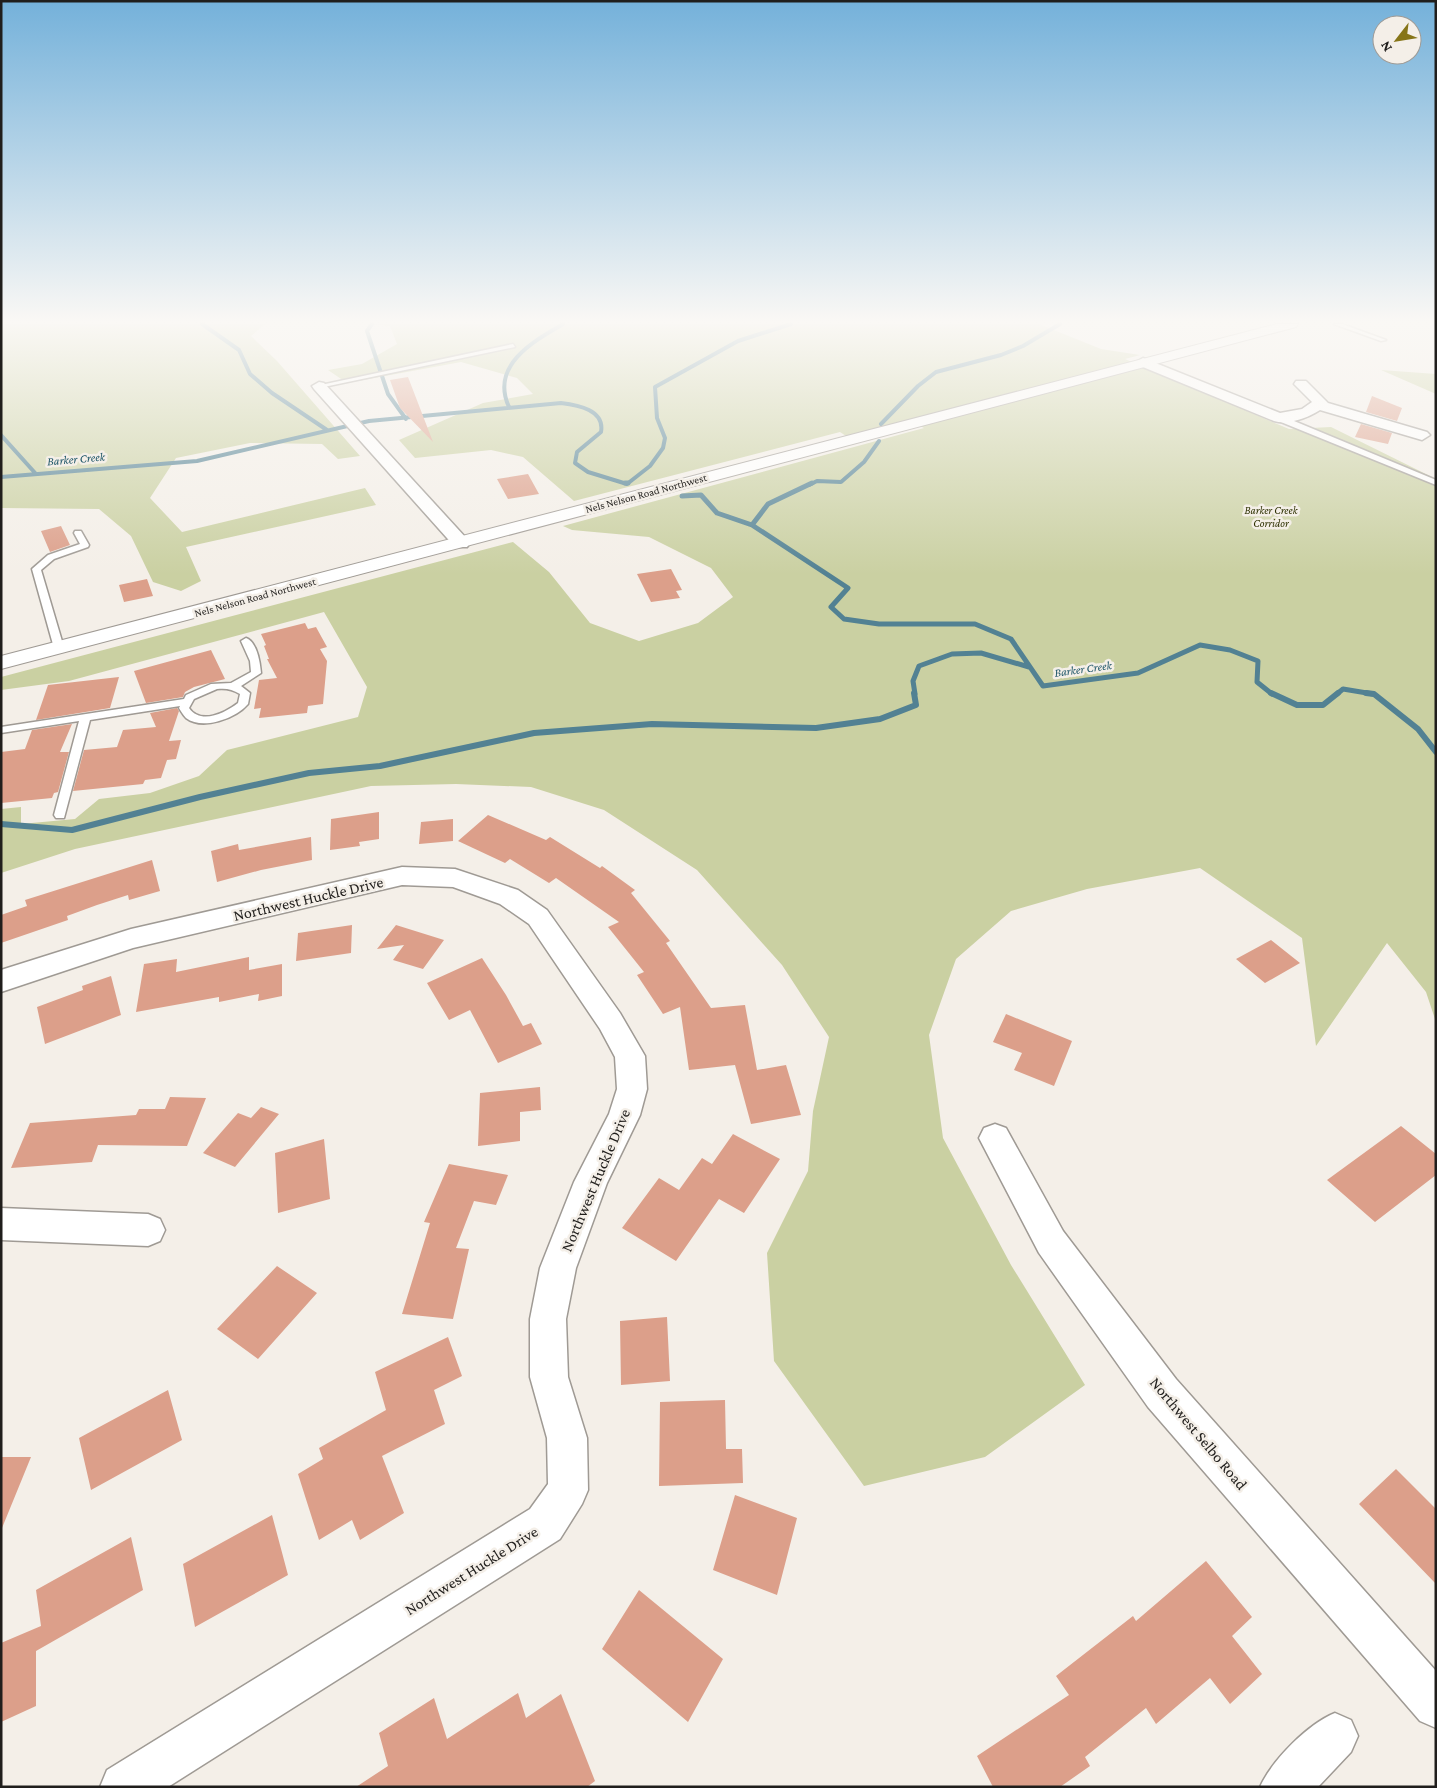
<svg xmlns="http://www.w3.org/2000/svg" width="1437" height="1788" viewBox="0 0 1437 1788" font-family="'Crimson Pro',serif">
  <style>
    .green { fill: #cad0a2 }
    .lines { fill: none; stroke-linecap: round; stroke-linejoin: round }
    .stream-far2 { stroke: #528193; stroke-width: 4 }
    .stream-far1 { stroke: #528193; stroke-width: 5 }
    .stream { stroke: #528193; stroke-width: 6 }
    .building { fill: #dc9f8a }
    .service-casing { stroke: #9f9a94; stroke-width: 3 }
    .minor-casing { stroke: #9f9a94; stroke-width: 3 }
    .tertiary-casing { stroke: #9f9a94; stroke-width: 2 }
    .service { fill: #fff; fill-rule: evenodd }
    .minor { fill: #fff; fill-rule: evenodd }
    .tertiary { fill: #fff; fill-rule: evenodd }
    .labels { text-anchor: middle; stroke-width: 5; stroke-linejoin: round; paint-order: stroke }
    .far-street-label { font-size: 11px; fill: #201e1c; stroke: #f4efe8 }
    .far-park-label { font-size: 11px; font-style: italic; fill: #2d3001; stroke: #f4efe8 }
    .far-water-label { font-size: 12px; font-style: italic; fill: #1d5568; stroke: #f4efe8 }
    .near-street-label { font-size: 16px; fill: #201e1c; stroke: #f4efe8 }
  </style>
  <rect width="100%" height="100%" fill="#f4efe8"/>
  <path class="green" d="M1,324H265L251,336L277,361L360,456L338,459L322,444L250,443L176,458L150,498L182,532L365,488L376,505L186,547L201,581L181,591L153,582L131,536L99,509L1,508Z
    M371,324H1039L1101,349L1140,355L1125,359L1289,429L1331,427L1436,479V1022L1426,992L1387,943L1316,1046L1302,938L1200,868L1087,889L1011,911L956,959L929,1035L943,1138L1011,1265L1085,1385L985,1457L864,1486L774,1361L767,1253L808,1171L813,1111L829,1037L782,965L697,870L604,810L531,787L456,784L371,786L75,849L1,873V809L21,807V824L75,819L99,799L150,793L199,776L227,750L358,717L367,687L324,612L69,681L1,690V677L513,542L549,572L590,623L639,641L698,623L733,597L711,568L649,537L572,530L563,526L924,428L914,423L852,440L840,432L574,501L523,457L491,450L415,458L399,440L483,403L533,394L517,378L461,362L347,383L328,370L362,364L397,344L390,326Z
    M1381,370L1436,374V394Z"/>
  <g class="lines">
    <path class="stream-far2" d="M202,324L239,350L250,374L272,393L327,430
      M372,324L367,331L388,394L406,419
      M509,407C490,366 532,342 563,324
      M881,424L918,386L936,372L1001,355L1023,346L1060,324
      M1,435L36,474
      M1,477L197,461L369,421L561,403C578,405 605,410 601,432L577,452L575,463L588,472L627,484L650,466L663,448L665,438L657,418L655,387L738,341L791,324
      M809,485L817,481L841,482L864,462L879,441"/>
    <path class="stream-far1" d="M625,483H628
      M682,496L701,495L717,513L752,525L848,588L831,607L844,619L879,624H975L1011,639L1043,686L1138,673L1200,645L1230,650L1258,661L1257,682L1272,694
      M752,525L768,504L812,483
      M915,694L913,681L919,666L952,654L981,653L1029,667
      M1337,694L1343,689L1373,694"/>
    <path class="stream" d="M1271,693L1297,705H1323L1338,693
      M1366,693L1374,694L1418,729L1436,752
      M1,824L72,830L200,797L309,773L380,766L534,733L652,724L816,728L880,719L916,705L914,693"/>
  </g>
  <path class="building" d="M408,377L433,442L400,408L390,380Z
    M1372,396L1402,408L1397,421L1366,412Z
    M1361,424L1392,433L1388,444L1355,437Z
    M528,474L539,494L508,499L497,479Z
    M61,526L70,545L50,552L41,531Z
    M671,569L682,590L676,591L680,598L651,602L637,574Z
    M147,579L153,596L124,602L119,585Z
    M305,623L308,629L316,627L327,647L320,649L327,661L323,704L308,706L307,713L259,718L261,708L254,709L259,680L277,678L267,659H269L264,646L266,645L261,634Z
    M211,650L225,679L194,687L185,692L183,697L146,703L134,671Z
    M119,677L110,708L36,720L48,685Z
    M177,708L179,711L169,741L181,740L176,759L167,760L161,778L145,780L143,784L73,791L84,750L117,747L123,730L156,727L150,713Z
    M72,724L60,752H69L58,792L54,793L52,798L1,803V752L25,749L32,730Z
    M379,812V839L359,842L360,846L330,850L331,819Z
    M488,815L546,840L550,837L600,868L602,866L635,890L631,893L670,941L666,943L711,1008L745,1005L757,1070L786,1065L801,1115L751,1124L735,1065L689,1070L680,1007L663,1014L637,975L644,972L608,927L619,922L556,878L549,883L510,859L505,863L458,841Z
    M453,819V841L419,844L421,822Z
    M311,837L312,860L261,870L217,882L211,851L238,844L239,850Z
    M152,860L160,891L129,900L128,895L97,905L67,916L68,920L1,943V915L27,906L25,900Z
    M352,925L351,953L296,961L298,933Z
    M396,925L444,940L423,969L393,960L404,945L377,949Z
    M1271,940L1300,963L1265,983L1236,959Z
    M249,957V970L282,964V996L258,1001L259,994L219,1002V997L136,1012L144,964L177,959L176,972Z
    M482,958L506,995L523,1026L531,1023L542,1044L498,1063L470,1010L449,1020L427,983Z
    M111,976L121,1015L45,1044L37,1007L83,990L82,986Z
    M1006,1014L1072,1041L1054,1086L1014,1070L1022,1053L993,1042Z
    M540,1087L541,1110L520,1112V1141L478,1146L480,1093Z
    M170,1097L206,1098L187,1146L98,1145L92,1162L11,1168L30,1123L136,1115L139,1109H165Z
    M261,1107L279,1114L235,1167L203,1153L238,1113L251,1118Z
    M1401,1126L1436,1154V1175L1375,1222L1327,1180Z
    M733,1134L780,1159L744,1213L719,1199L676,1261L622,1228L659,1178L679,1190L702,1158L712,1164Z
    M324,1139L330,1199L278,1213L275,1153Z
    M449,1164L508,1175L496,1205L474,1201L456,1248L469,1249L453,1319L402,1314L430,1223L424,1222Z
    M277,1266L317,1293L258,1359L217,1329Z
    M667,1317L670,1381L621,1385L620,1321Z
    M448,1337L462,1376L434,1390L445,1424L382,1456L404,1513L360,1540L352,1520L319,1540L298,1474L323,1459L319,1448L386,1410L375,1372Z
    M168,1390L182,1440L91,1490L79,1438Z
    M725,1400L726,1449H742L743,1483L659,1486L660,1402Z
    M1,1457H31L2,1528H1Z
    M1396,1469L1436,1509V1584L1359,1504Z
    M735,1495L797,1518L777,1595L713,1570Z
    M272,1515L288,1575L195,1627L183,1564Z
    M131,1537L143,1590L36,1651V1706L1,1722V1643L41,1626L36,1590Z
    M1206,1561L1252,1617L1232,1636L1262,1674L1230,1704L1210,1678L1156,1724L1146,1708L1085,1757L1090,1766L1060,1787H993L977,1756L1069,1695L1056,1676L1133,1616L1136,1621Z
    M639,1590L723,1659L688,1722L602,1649Z
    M518,1693L526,1718L561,1694L595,1781L587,1787H356L388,1766L379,1733L434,1698L447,1739Z"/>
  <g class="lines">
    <g class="service-casing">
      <path id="service" d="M1334,324H1342L1386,340L1381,341Z
        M513,344L515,347L319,388L316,386Z
        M1276,416H1282L1436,480V485L1276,420Z
        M75,531H81L89,545L88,547L54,559L41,570L64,648L59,651L54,648L32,569L48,555L80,544L74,533Z
        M246,638C257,642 260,662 261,673L241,686L250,693L248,704C236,718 203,731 186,718C183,715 181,711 179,708L180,706L90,720L64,818H56L54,815L79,721L1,733V727L184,699L186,695L211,684L231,683L251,672L250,661L241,641ZM217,689C226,688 232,689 240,694L238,703C225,713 201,725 189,708L194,699Z"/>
    </g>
    <g class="minor-casing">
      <path id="minor" d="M1143,358L1280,413L1302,409L1312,402L1294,384L1296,381H1306L1328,403L1427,432L1430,435L1422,440L1320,410C1308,418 1288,425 1274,421L1138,365L1136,362Z
        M319,382L324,383L467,539L470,543L467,547H455L314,389L312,386Z
        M402,867L455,869L518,890L547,910L620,1013L645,1056L647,1089L640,1115L607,1183L576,1268L566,1319L568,1377L587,1438L588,1490L582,1504L560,1539L168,1787H100L107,1770L530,1509L548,1484L547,1438L530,1377V1319L540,1268L574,1182L609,1114L617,1089L615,1057L600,1029L529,924L500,904L453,887L402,885L133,948L1,992V970L131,929Z
        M995,1124L1006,1128L1063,1231L1176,1379L1436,1671V1728L1420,1721L1148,1407L1039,1253L979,1138L984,1128Z
        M1,1208L148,1214L160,1219L165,1230L160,1241L148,1246L1,1240Z
        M1335,1713L1351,1720L1358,1736L1351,1752L1318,1787H1260C1272,1760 1308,1724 1335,1713Z"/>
    </g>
    <g class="tertiary-casing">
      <path id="tertiary" d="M1277,324H1298L1296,327L1,669V656Z"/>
    </g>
    <use href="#service" class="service"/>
    <use href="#minor" class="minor"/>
    <use href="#tertiary" class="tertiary"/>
  </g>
  <linearGradient id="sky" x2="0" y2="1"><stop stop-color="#74b1da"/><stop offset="0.56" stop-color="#faf8f5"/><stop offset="1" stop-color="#faf8f5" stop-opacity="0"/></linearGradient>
  <rect width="1437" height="574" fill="url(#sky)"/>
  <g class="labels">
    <g class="far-street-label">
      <text transform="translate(646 493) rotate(-15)" y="4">Nels Nelson Road Northwest</text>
      <text transform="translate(255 597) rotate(-15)" y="4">Nels Nelson Road Northwest</text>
    </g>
    <g class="far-park-label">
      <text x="1271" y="514">Barker Creek<tspan x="1271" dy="13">Corridor</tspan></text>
    </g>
    <g class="far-water-label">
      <text transform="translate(76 459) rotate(-5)" y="4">Barker Creek</text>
      <text transform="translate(1083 669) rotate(-8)" y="4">Barker Creek</text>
    </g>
    <g class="near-street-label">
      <text transform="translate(308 898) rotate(-13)" y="6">Northwest Huckle Drive</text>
      <text transform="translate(595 1180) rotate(-67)" y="6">Northwest Huckle Drive</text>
      <text transform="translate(1199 1433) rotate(50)" y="6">Northwest Selbo Road</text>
      <text transform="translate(471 1570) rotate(-32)" y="6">Northwest Huckle Drive</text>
    </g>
  </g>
  <rect width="1437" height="1788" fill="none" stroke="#201e1c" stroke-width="5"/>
  <g transform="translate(1397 40) rotate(239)"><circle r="24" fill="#f4efe8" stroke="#9f9b96"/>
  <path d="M0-4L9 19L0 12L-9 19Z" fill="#867518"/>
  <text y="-8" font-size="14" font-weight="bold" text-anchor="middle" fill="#201e1c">N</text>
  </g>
</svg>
